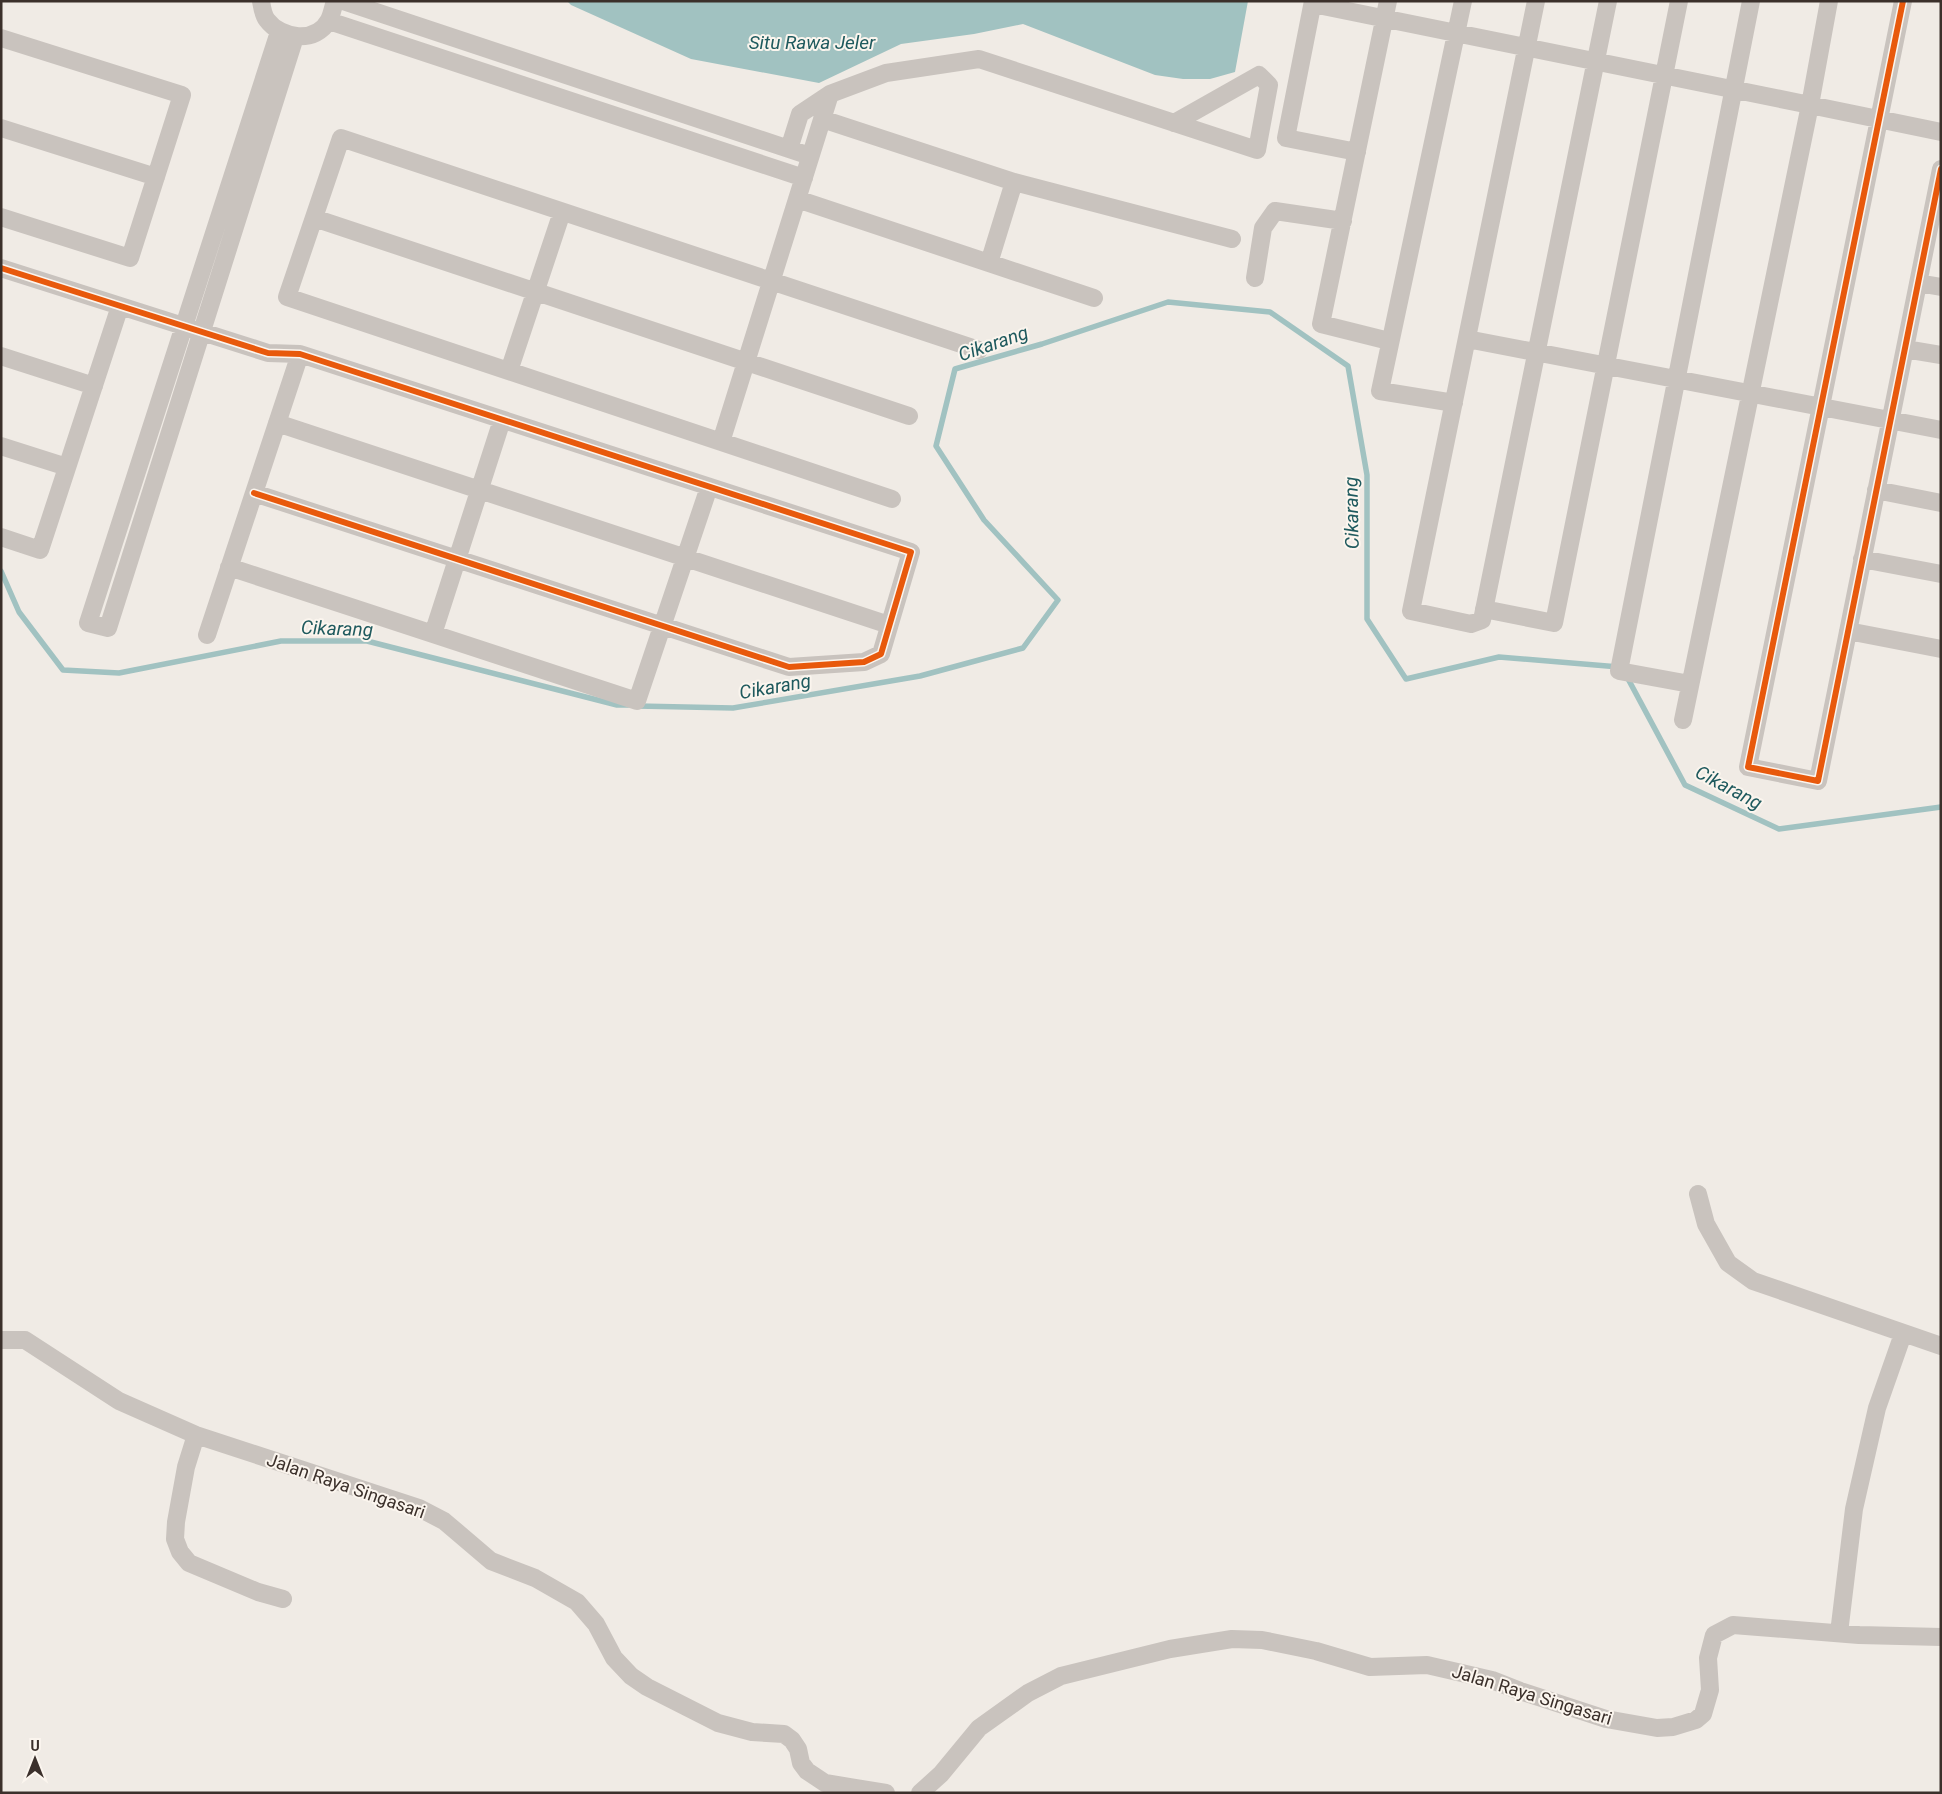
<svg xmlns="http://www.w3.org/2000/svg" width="1942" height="1794" viewBox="0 0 1942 1794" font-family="Roboto,sans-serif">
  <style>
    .water { fill: #a1c2c1 }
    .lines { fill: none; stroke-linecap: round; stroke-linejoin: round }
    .stream { stroke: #a1c2c1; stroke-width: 5.5 }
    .minor { stroke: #c9c3be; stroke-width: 18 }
    .cycleway-casing { stroke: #fbf5ee; stroke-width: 9 }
    .cycleway { stroke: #e8590c; stroke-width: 6 }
    .labels { text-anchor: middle; stroke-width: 4; stroke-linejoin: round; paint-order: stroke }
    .street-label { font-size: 18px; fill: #3b302b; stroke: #fbf5ee }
    .water-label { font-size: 19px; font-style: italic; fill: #1f5a5e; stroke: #fbf5ee }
  </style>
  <rect width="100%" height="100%" fill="#f0ebe5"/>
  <path class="water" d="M567,1H1248L1235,72L1210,79H1183L1155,75L1023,24L974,34L901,44L819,83L691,59L571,5Z"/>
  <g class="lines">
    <path class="stream" d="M1,571L19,612L63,670L119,673L281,641H367L617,705H628
      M1626,675L1685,785L1779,829L1941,807
      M637,706L733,708L920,676L1023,648L1058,600L984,520L936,446L955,369L1042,344L1168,302L1270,312L1348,366L1367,475V619L1406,679L1499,657L1619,667"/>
    <path class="minor" d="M261,1C262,7 263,15 267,20C281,39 316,44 329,20C332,14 333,7 335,1
      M343,1L810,156
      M1313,1L1286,138L1357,152
      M1388,1L1321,324L1389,341
      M1536,1L1411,611L1471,624L1482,620L1608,1
      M1829,1L1810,105L1941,132
      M1903,1L1748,767L1818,781L1941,169
      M1313,4L1810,105L1683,720
      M329,21L804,178
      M279,32L88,623L108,628L295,37
      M1,38L182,95L130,258L1,217
      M822,119L1014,182L1232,239
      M1,128L156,177
      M789,149L800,114L830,94
      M797,199L1094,298
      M314,218L909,416
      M989,263L1014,182
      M1,268L268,353L300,354L911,552L881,654L864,662L789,667L254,493
      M1255,278L1263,228L1275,211L1343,221
      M1918,283L1941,287
      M1467,339L1941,430
      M1905,349L1941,355
      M1,356L94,386
      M509,371L562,212
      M1454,403L1380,391L1463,1
      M277,423L889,625
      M721,442L830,94L886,73L979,59L1257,150L1269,85L1259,75L1174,123
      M1,446L67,467
      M1876,490L1941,503
      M892,499L287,297L341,138L979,350
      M1,537L40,550L120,306
      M1862,559L1941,574
      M229,567L637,701L709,487
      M1484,609L1554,623L1679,1
      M1848,631L1941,649
      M433,634L502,420
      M207,635L300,354
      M1690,684L1619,671L1751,1
      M1698,1194L1706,1224L1728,1263L1753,1281L1941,1346
      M1,1340H25L119,1401L196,1435L419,1508L444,1521L491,1561L535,1578L577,1602L596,1624L614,1658L631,1676L647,1687L718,1723L752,1732L784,1734L792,1740L798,1749L801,1763L807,1771L825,1783L886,1793
      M196,1435L186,1467L176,1522L175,1539L180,1552L189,1563L258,1592L283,1599
      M1839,1633L1854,1509L1877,1408L1903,1334
      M920,1793L941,1774L979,1728L1028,1693L1061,1676L1170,1649L1232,1639L1262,1640L1316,1651L1370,1667L1427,1665L1492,1680L1520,1691L1606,1719L1657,1728L1673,1727L1696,1720L1703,1714L1710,1690L1708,1658L1714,1635L1733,1625L1859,1635L1941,1637"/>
    <g class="cycleway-casing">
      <path id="cycleway" d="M1903,1L1748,767L1818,781L1941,169
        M1,268L268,353L300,354L911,552L881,654L864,662L789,667L254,493"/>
    </g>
    <use href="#cycleway" class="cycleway"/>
  </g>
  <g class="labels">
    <g class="street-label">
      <text transform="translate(346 1486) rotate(19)" y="6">Jalan Raya Singasari</text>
      <text transform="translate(1532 1695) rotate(17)" y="6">Jalan Raya Singasari</text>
    </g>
    <g class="water-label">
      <text x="812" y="49">Situ Rawa Jeler</text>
      <text transform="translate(993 343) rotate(-19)" y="7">Cikarang</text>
      <text transform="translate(1351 513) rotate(-91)" y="7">Cikarang</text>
      <text transform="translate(337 628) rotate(2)" y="7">Cikarang</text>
      <text transform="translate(775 686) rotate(-10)" y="7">Cikarang</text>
      <text transform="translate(1729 787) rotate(28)" y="7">Cikarang</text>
    </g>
  </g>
  <rect width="1942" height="1794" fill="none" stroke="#3b302b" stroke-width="5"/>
  <g transform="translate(35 1759)" stroke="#fbf5ee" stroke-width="4" paint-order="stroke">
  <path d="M0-4L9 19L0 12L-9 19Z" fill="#3b302b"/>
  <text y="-8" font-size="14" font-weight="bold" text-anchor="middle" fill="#3b302b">U</text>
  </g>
</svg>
